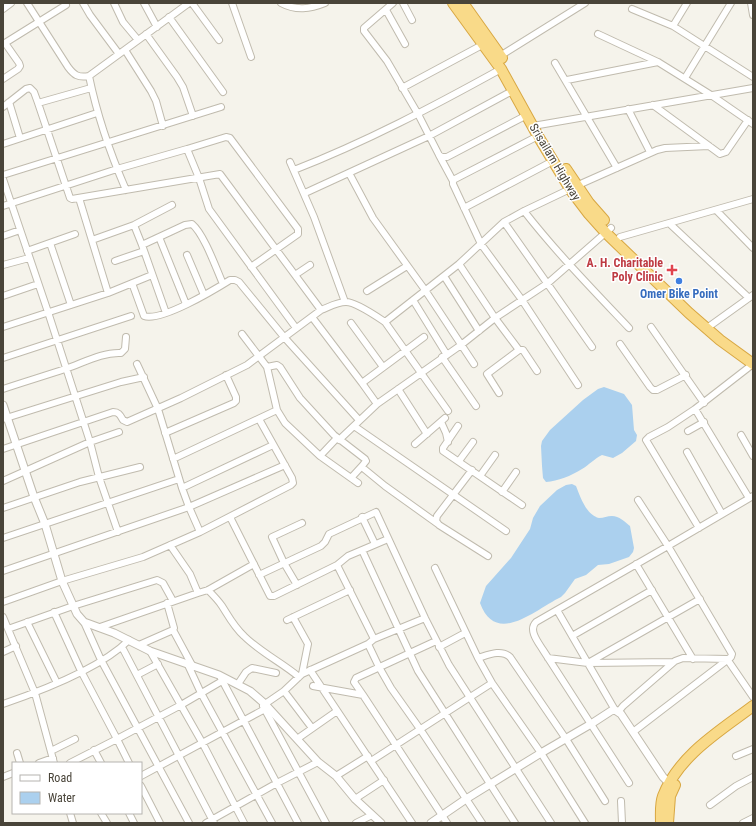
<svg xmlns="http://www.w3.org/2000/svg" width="756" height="826" viewBox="0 0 756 826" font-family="'Roboto Condensed',sans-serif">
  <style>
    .water { fill: #abd0ee }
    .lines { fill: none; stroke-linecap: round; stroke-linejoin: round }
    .minor-casing { stroke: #c0bbae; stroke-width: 8 }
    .tertiary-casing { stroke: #c0bbae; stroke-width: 9 }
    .trunk-casing { stroke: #d8a742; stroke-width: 12 }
    .minor { stroke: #fff; stroke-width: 6 }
    .tertiary { stroke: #fff; stroke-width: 7 }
    .trunk { stroke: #f9da89; stroke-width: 10 }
    .health-dot { fill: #e0444e; stroke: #fff; stroke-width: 1.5 }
    .shop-dot { fill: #3f7fe0; stroke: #fff; stroke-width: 1.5 }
    .labels { text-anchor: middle; stroke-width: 3; stroke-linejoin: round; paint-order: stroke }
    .street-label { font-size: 12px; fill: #494439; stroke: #fff }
    .health-label { font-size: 12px; font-weight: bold; fill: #be3a42; stroke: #fff; text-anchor: end }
    .shop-label { font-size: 12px; font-weight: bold; fill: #366cbe; stroke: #fff }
  </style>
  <rect width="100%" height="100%" fill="#f5f3eb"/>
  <path class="water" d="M604,387L624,394L632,405L634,430L637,435L636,441L622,453L613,458L602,455C594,459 589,465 582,469C571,476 558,481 546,482L543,478L542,466L541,446L542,441L550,430L583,400L598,389Z
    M572,484L576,486C580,496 586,515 599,518C604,518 607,516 612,516C619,516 625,522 630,526L634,548L633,552L629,557L609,564L598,565L586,575L575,579L565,593L561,597C536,609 496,647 480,603L486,586L511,558L530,529L533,518L540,506L557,490L566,485Z"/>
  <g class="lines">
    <g class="minor-casing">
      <path id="minor" d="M27,3L68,67C74,75 78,78 89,76L189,3
        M83,3L90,15L119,54
        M114,3L123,22L138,40
        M144,3L157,27
        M192,3L219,40
        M232,3L251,57
        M281,3C296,11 310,9 325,3
        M393,3L364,28V31L387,61L418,114L439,155L442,157H447L527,115
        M403,3L412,20
        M687,3L673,26L753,77
        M751,3L753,15
        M3,9L11,3
        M632,9L673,26
        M386,10L405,44
        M169,17L223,92
        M146,34L177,77L183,87L193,116
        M598,34L658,62L711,95L753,124
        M125,50L151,91L156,101L163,126
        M500,56L585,3
        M555,63L617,168
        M89,76C97,115 110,153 126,190
        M685,78L731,3
        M3,79L18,69L20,66L19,63L5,43L66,5
        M567,80L658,62
        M402,88L484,44
        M9,102L20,138
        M38,103L91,88
        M653,105L720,154L726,152L748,120
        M3,107L26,89L30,88L34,92L38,103L70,198L72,199L220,174L321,310
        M628,109L650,152
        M533,126L753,88
        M538,136L455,179L453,181V184L481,244L522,300L578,385
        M3,144L97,113
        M439,155L453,181
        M290,162L314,217L345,302
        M294,170C366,142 434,106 501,69
        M349,173L373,218L425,290L474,364
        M3,175L221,107
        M3,179L48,312L90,442L99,477L118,532
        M576,186L657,150L665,148L709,146
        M305,193L429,136L514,90
        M79,198L108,293
        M3,206L117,169L187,149
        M464,208L553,161
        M716,210L753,248
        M524,211C556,252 593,290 629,328
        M504,222L592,347
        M670,224L749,298
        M134,225L142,245L166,313
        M3,236L20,230
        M159,237L186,304
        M620,237L753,199
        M92,240L134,225L172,205
        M50,243L71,305
        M142,245L185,225L192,224C204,234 216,268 223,284
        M27,251L75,234
        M187,255L204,295
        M115,261L144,251
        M459,264L495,318L519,350H523L537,371
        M3,265L29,258
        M251,267L298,234V229L230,138L226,137L187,149L199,178L209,209L296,328
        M295,275L310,265
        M444,276L479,331
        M132,283L144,316C161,322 214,290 230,280H235L239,282L284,337L359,420
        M367,291L407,266
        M3,296L38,284
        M413,300L447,355
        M312,317L362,383L424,337
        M385,322L459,264L504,222L524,211L570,189
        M351,323L383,367
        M3,327L108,293L152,275
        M651,327L704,403
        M707,328L753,295
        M242,334L267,367L277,410L285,423L320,456L358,483
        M620,344L650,387L653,390H657L686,375
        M442,357L476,406
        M3,358L131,316
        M267,367L277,365L280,367L300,398L334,435L365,459L366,461L362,466L363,468L385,486L438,524
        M362,383L377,404
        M3,389C24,382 44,376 65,369C83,363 102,352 121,353L125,349L126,337
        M398,389L427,434
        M499,393L487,374L519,350
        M695,409L668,427L649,437L646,440L699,528
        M3,419L121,382L144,377
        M441,422L446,433L448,442
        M354,426L506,531
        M458,426L443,448V451L522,505
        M688,431L704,422
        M165,433L234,403L236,401V397L226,375
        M741,435L753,456
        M339,440L377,404L461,345L495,318L548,283L611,228
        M415,444L445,418
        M3,449L113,412C119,412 120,415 123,420L127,422L181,398L247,365L321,310C329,307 337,302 346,302C356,302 376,316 385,322L448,411
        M687,452L722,514
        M320,456L337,438
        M173,459L277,410
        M459,461L473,442
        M472,470L437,516L436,521L439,525L488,556
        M480,476L495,455
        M351,478L362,466
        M3,481L90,442L119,432
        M182,488L273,445
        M502,492L516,472
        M749,498L695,409L753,364
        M3,508L80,482L140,467
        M230,517L270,596H274L337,565L348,556L388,539
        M362,517L375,544
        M200,532L291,485L293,483L292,478L259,419
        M3,538L179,479
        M362,550L418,671L515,823
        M636,564L693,659
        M337,565L374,639
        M435,568L478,658L492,683L541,753L585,823
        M3,571L189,507L285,465
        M259,575L321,546L325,542L329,534L376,512L425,618L449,665L551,823
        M297,585L284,563L272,537L302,523
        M208,590C213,595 218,600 222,606C229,617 234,627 244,636C260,652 281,662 299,677
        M198,593L208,590L254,564
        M3,602L62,581L143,557L200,532L189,507L182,488L158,409L137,364
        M557,610L615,710
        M54,612L81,671L117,739L181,705L222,681
        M3,617L8,629L73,606L157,580L163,583L173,601
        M293,617L308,644L302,674
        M287,620L350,590
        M27,622L57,683
        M84,622L101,660L189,823
        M100,627L198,593L190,574L170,545
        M8,629L35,693L54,763
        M173,630L193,667
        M572,636L652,590
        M368,644L379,667L391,688L420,729L482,823
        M139,645L173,630L174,628L167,603
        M122,647L214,823
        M439,647L465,633
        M150,651L203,744L244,823
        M3,652L16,646
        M478,658C488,655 501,649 510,657L566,739L605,801
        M548,658L588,663L673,662
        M588,663L700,599
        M188,665L201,693L272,823
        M310,670L412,823
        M137,675L158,664
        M221,678L298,823
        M238,684L246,672L252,668L276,673
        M313,686L363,695L447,823
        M284,691L312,728
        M363,695L354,682L356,678L436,641
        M3,704C41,691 101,668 129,640
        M265,704L284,691L302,674L368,644L374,639L425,618
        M263,706L326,823
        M619,711L623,706L675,661L683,658L727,659L753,697
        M633,732L731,657L732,654L668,546L638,500
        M297,739L337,711
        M94,750L101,763
        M51,751L75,739
        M17,753L20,763
        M736,756L753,749
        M371,761L492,683
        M39,763L53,758
        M70,763L117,739L129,763
        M141,776L265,709
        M336,776L368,756
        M3,777L13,773
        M629,783L543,650C538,642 528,630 536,622L668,546L753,496
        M141,786L160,823
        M355,799L384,780
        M621,801L622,823
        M710,805L736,786L753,777
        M70,813L73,823
        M101,813L107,823
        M129,813L134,823
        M206,823L277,783L318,762
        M356,823L372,815
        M743,823L753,818"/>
    </g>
    <g class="tertiary-casing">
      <path id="tertiary" d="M3,405L34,497L45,524L62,581L77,614L84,622L114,633L150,651L219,675L250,691L265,704L318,762L336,776L355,799L381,823
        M431,823L466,799L541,753L591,724L611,711L615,710L621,714L663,777L672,786"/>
    </g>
    <g class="trunk-casing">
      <path id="trunk" d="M453,3L501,69L538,136L570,189L589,214L606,233L689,313L720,340L753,364
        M463,3L502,58
        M566,169L589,203L604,220
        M661,823C661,814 660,804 663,796C679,755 720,731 753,706
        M668,823L670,796L675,785"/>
    </g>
    <use href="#minor" class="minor"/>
    <use href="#tertiary" class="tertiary"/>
    <use href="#trunk" class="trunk"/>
  </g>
  <path class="health-dot" d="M670 264h4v4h4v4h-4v4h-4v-4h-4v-4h4z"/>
  <circle class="shop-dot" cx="679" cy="281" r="4"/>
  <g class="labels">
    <g class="street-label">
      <text transform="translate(555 162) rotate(59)" y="4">Srisailam Highway</text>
    </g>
    <g class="health-label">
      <text x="663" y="267">A. H. Charitable<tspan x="663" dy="14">Poly Clinic</tspan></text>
    </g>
    <g class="shop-label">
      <text x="679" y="298">Omer Bike Point</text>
    </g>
  </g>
  <rect width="756" height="826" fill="none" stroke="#494439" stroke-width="8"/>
  <rect x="12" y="762" width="130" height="52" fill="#ffffff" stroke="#b6b4b0"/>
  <rect x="20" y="775" width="20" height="6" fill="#ffffff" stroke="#b6b4b0"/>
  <text x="48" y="782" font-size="12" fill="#494439">Road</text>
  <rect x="20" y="792" width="20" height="12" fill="#abd0ee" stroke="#b6b4b0"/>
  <text x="48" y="802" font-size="12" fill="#494439">Water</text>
</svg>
